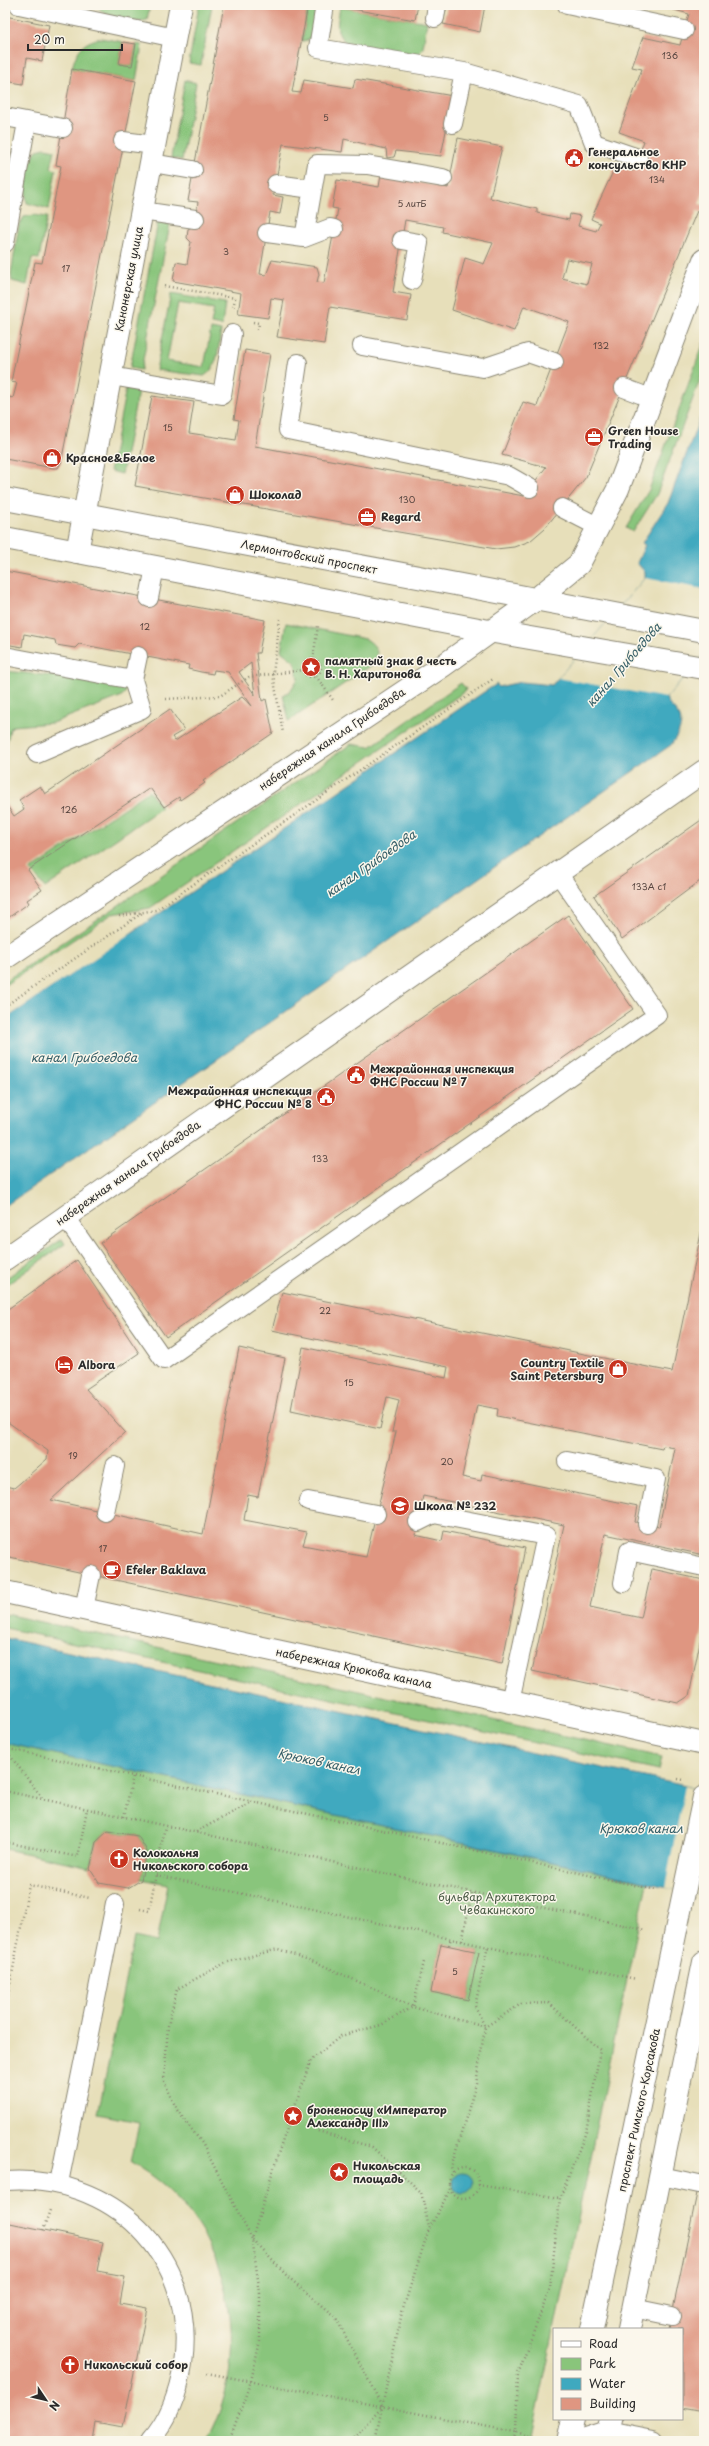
<svg xmlns="http://www.w3.org/2000/svg" width="709" height="2446" viewBox="0 0 709 2446" font-family="'Playpen Sans',sans-serif">
  <style>
    .green { fill: #89c57b; stroke: #5a7853; fill-rule: evenodd }
    .water { fill: #3fa9bf; stroke: #356a75 }
    .pier { fill: #e7dfba }
    .building { fill: #df9681; fill-rule: evenodd }
    .lines { fill: none; stroke-linecap: round; stroke-linejoin: round }
    .lane-casing { stroke: #898572; stroke-width: 20 }
    .street-casing { stroke: #898572; stroke-width: 24 }
    .secondary-casing { stroke: #898572; stroke-width: 24 }
    .primary-casing { stroke: #898572; stroke-width: 24 }
    .path { stroke: #898572; stroke-width: 2.5; stroke-dasharray: 1 3; stroke-linecap: butt }
    .lane { stroke: #fff; stroke-width: 18 }
    .street { stroke: #fff; stroke-width: 22 }
    .secondary { stroke: #fff; stroke-width: 22 }
    .primary { stroke: #fff; stroke-width: 22 }
    .labels { text-anchor: middle; stroke-width: 3; stroke-linejoin: round; paint-order: stroke }
    .number-label { font-size: 9px; fill: #584640 }
    .poi-label { font-size: 11px; font-weight: bold; fill: #2b2b2b; stroke: #fbf7ec; text-anchor: start }
    .street-label { font-size: 11px; fill: #2b2b2b; stroke: #fbf7ec }
    .park-label { font-size: 11px; fill: #475943; stroke: #fbf7ec }
    .water-label { font-size: 12px; font-style: italic; fill: #335d66; stroke: #fbf7ec }
  </style>
  <rect width="100%" height="100%" fill="#fbf7ec"/>
  <filter id="ink" filterUnits="userSpaceOnUse"><feTurbulence type="fractalNoise" baseFrequency=".025" numOctaves="2"/><feDisplacementMap in="SourceGraphic" scale="8" xChannelSelector="R" yChannelSelector="G"/><feConvolveMatrix kernelMatrix="1 2 1 2 8 2 1 2 1" color-interpolation-filters="sRGB"/></filter>
  <filter id="wash" filterUnits="userSpaceOnUse"><feTurbulence type="fractalNoise" baseFrequency=".012" numOctaves="4" result="noise"/><feDisplacementMap in="SourceGraphic" scale="16" xChannelSelector="R" yChannelSelector="G"/><feGaussianBlur stdDeviation="0.9" result="paint"/><feColorMatrix in="noise" values="0 0 0 0 0 0 0 0 0 0 0 0 0 0 0 0 0 1.4 0 .05"/><feComposite in="paint" operator="in"/></filter>
  <g filter="url(#wash)">
    <rect width="100%" height="100%" fill="#e7dfba"/>
    <path class="green" d="M97,5H150L147,20C131,24 105,20 97,5Z
      M199,5H212L201,65L189,63Z
      M308,5H316L312,35L308,40L302,41Z
      M340,7L427,22L423,48L419,54L413,55L347,43C333,33 338,21 340,7Z
      M101,38L123,42L119,64L132,66L136,44L142,45L136,81L72,69C76,51 82,42 101,38Z
      M185,80L196,83L182,160L171,158Z
      M45,148L55,150L51,168L56,170L49,209L27,203C24,187 28,164 37,150Z
      M34,215L47,217L39,259L32,258L27,285L12,281L11,274L19,225L24,217Z
      M158,222L170,224L141,370L130,368Z
      M171,294L225,303L222,326L211,324L214,309L178,303L167,361L204,367L211,329L221,331C218,346 219,368 204,376L156,370Z
      M704,342V369L657,494L633,532L626,528L649,490Z
      M126,388L138,391L122,474L110,471Z
      M286,623L366,639C377,646 381,654 372,665L289,721L283,695L290,691L298,679L295,662L281,651Z
      M5,671L120,683L125,686V693L120,697L52,723L13,726L10,729L5,751Z
      M461,683L466,689L464,692L150,908L112,914L5,985V981L113,909L351,744L370,747Z
      M149,791L161,808L45,888L31,870Z
      M62,1239L65,1244L5,1286V1279Z
      M5,1614L662,1757L659,1770L5,1628Z
      M5,1743L647,1883L531,2441H206C259,2348 227,2215 131,2163L139,2122L98,2114L134,1937L157,1942L168,1884L141,1879L147,1851L138,1836L108,1831L96,1842L90,1867L5,1849ZM441,1944L479,1952L468,2000L431,1992Z"/>
    <path class="water" d="M704,407V653L666,698C670,708 672,706 677,713C686,723 677,736 671,745L5,1206V1019L484,692L497,684L498,687L521,682L552,685L645,578V572L637,563L645,545L642,543L668,503Z
      M5,1638L704,1790V1895L5,1743Z
      M453 2183a10 10 0 1 1 20 0a10 10 0 1 1-20 0Z"/>
    <path class="pier" d="M645,578L704,589V653L666,698L558,678Z
      M128,933L129,935L8,1017L6,1016Z
      M685,1786L704,1790V1895L665,1887Z"/>
    <g id="blocks">
      <path class="building" d="M224,5H308L292,92L301,93L304,80L353,88L355,79L453,96L441,156L396,151L394,157L387,158L386,149L344,139L342,152L283,144L273,195L283,197L280,214L270,212L260,274L266,275L272,260L317,267L319,274L317,282L324,283L338,209L332,208L337,180L379,187L381,175L448,188L458,138L502,147L490,198L537,209V213L569,220L570,214L581,216L578,226L596,231L600,223L591,219L616,165L633,171L644,141L619,132L642,69L632,67L643,37L680,45L689,14L656,5H704V191L699,204L704,205V209L701,212L697,211L586,477L545,528L530,541L514,547L496,549L135,486L152,396L194,402L189,433L236,440L239,420L234,419L245,350L270,354L255,446L524,496L546,467L502,455L523,402L537,406L569,322L524,306L514,331L452,310L465,258L484,264L493,243L442,232L443,227L405,220L393,292L411,295L407,320L330,307L324,344L277,337L284,300L271,298L268,318L238,314L241,293L173,281L176,262L187,264L191,242L187,238L188,229L194,226L198,202L188,201ZM567,259L592,264L587,284L562,278Z
        M341,5H418L415,20L340,7Z
        M447,5H485L480,32L443,24Z
        M5,16L49,25L42,61L27,58L23,84L5,81Z
        M123,42L136,44L132,66L119,64Z
        M72,69L136,81L61,463L58,468H53L5,459V396L13,398L17,383L11,382L35,262L42,263L61,166L56,165Z
        M5,571L265,620L259,653H256L262,701L266,699L273,733L203,781L205,783L180,800L179,797L164,807L150,788L28,870L42,890L27,900L29,903L5,920V803L14,816L24,809L19,800L40,786L45,794L170,709L184,730L172,737L175,741L242,697L252,706L228,672L214,670L213,674L201,672L188,669L189,665L79,644L75,648L56,645L55,640L24,634L22,647L5,644ZM251,663L255,695L239,672Z
        M704,818V878L622,939L594,896Z
        M568,915L633,1009L166,1337L100,1243Z
        M704,1219V1555L605,1534L590,1607L641,1618L652,1569L704,1580V1622L689,1696L678,1703L532,1671L564,1525L423,1496L415,1535L442,1541L444,1531L525,1548L502,1664L5,1556V1486L14,1488L20,1483L47,1459L48,1451L5,1420V1311L77,1260L139,1353L86,1389L125,1432L51,1500L203,1534L239,1348L285,1358L258,1497L248,1495L244,1520L307,1532L303,1545L366,1557L396,1432H392L399,1400L387,1397L380,1429L291,1410L303,1347L446,1378L448,1367L272,1330L282,1292L672,1372ZM477,1405L498,1409L497,1416L662,1449L663,1446L675,1448L659,1527L635,1522L638,1506L482,1474L481,1481L462,1477Z
        M108,1831L138,1836L147,1851L141,1880L128,1888L99,1883L90,1869L96,1842Z
        M441,1944L479,1952L468,2000L431,1992Z
        M703,2164H704V2411L682,2407V2329H669Z
        M5,2222L103,2242L97,2271L125,2276L120,2303L147,2308L123,2427L95,2422L92,2441H5Z"/>
    </g>
  </g>
  <g filter="url(#ink)">
    <use href="#blocks" fill-opacity="0" stroke="#898572" stroke-width="1"/>
    <g class="lines">
      <g class="lane-casing">
        <path id="lane" d="M19,5L175,38
          M325,5L318,48L464,72L453,124
          M567,5L684,30
          M435,18L437,5
          M464,72L579,105L594,143L638,158
          M5,117L63,128
          M123,141L154,145
          M152,163L193,170
          M276,184L312,189
          M142,211L195,219
          M267,233L304,238L330,228L334,229
          M304,238L317,164L367,165L443,178
          M402,240L419,243L412,280
          M5,243L27,122
          M362,346L483,368L528,353L554,362
          M298,363L288,430L509,476L530,488
          M111,376L222,395L232,334
          M624,388L653,399
          M562,508L599,527
          M149,598L155,567
          M5,656L133,680
          M37,754L142,709L133,680L138,656
          M65,1217L164,1360L657,1015L557,872
          M567,1461L656,1479L647,1524
          M308,1501L376,1514
          M105,1512L115,1466
          M418,1522L434,1514L546,1536L510,1702
          M623,1583L629,1551L704,1567
          M84,1609L91,1575
          M661,2176L699,2184
          M5,2181C111,2173 198,2255 183,2364C179,2391 169,2420 150,2441
          M59,2183L115,1904
          M633,2308L672,2316"/>
      </g>
      <g class="street-casing">
        <path id="street" d="M77,552L181,5
          M5,958L444,665L535,600L579,564L618,489L704,260
          M5,1259L704,771
          M5,1592L704,1744"/>
      </g>
      <g class="secondary-casing">
        <path id="secondary" d="M579,2441L607,2432L605,2441"/>
      </g>
      <g class="primary-casing">
        <path id="primary" d="M5,499L704,631
          M5,538L489,631L704,668
          M592,2329L704,1797
          M629,2329L704,1962
          M610,2419L607,2432L652,2441
          M568,2441L573,2419"/>
      </g>
      <path class="path" d="M164,286L235,298L233,309
        M253,322L259,323L258,330
        M280,619L273,674L283,733
        M303 668a9 9 0 1 1 18 0a9 9 0 1 1-18 0Z
        M313,659L318,626
        M316,676L333,700
        M166,699L220,696L249,677L303,670
        M119,916L156,910L493,679
        M5,990L11,986
        M5,1006L142,913
        M5,1748L657,1890
        M5,1749L43,1799
        M678,1779L684,1780
        M5,1791L646,1930
        M124,1817L133,1776
        M196,1832L252,1802
        M5,1842L78,1857L87,1809
        M156,1875L636,1979
        M140,1909L149,1911L165,1826
        M462,1941L472,1893
        M449,1945L451,1938
        M5,2011L29,1885L90,1898
        M318,2131L372,2147L421,2192L429,2228
        M449 2183a15 15 0 1 1 30 0a15 15 0 1 1-30 0Z
        M453,2172L451,2167L476,2084L485,2027L475,2006L488,1946
        M478,2185L560,2198
        M43,2230L50,2210
        M207,2373L541,2437
        M229,2441L251,2381L260,2341V2293L252,2239L202,2143L177,2110L164,2081L168,2026L177,1989L225,1963L278,1949L320,1964L413,2007L485,2027L521,2004L549,2003L600,2050L586,2132L560,2198L550,2288L518,2374L516,2432L513,2441
        M351,2441L382,2406L335,2316L288,2277L252,2239L279,2151L311,2060L341,2036L381,2025L413,2007L424,1962
        M375,2441L402,2312L429,2229L450,2190"/>
      <use href="#lane" class="lane"/>
      <use href="#street" class="street"/>
      <use href="#secondary" class="secondary"/>
      <use href="#primary" class="primary"/>
    </g>
  </g>
  <defs>
    <g id="civic-disc" transform="scale(1)"><circle r="9.5" fill="#c8321e" stroke="#fbf7ec"/><path d="M-.6-6.5H3V-4.5H.6V-3L4-1V1h2V6H-6V1h2V-1L-.6-3ZM-1.2 2.5V6h2.4V2.5Z" fill="#fff"/></g>
    <g id="office-disc" transform="scale(1)"><circle r="9.5" fill="#c8321e" stroke="#fbf7ec"/><path d="M-6-3h4V-5.5h4V-3h4V5H-6ZM-1-4.5V-3h2v-1.5ZM-6 0V1H6V0Z" fill="#fff"/></g>
    <g id="shop-disc" transform="scale(1)"><circle r="9.5" fill="#c8321e" stroke="#fbf7ec"/><path d="M-5-2.5h2.3a2.7 3.5 0 0 1 5.4 0H5L5.5 6h-11ZM-1.5-2.5h3a1.5 2.3 0 0 0-3 0Z" fill="#fff"/></g>
    <g id="sight-disc" transform="scale(1)"><circle r="9.5" fill="#c8321e" stroke="#fbf7ec"/><path d="M0-6L1.8-2.2L6-1.7L2.9 1.2L3.7 5.4L0 3.3L-3.7 5.4L-2.9 1.2L-6-1.7L-1.8-2.2Z" fill="#fff"/></g>
    <g id="hotel-disc" transform="scale(1)"><circle r="9.5" fill="#c8321e" stroke="#fbf7ec"/><path d="M-6-4.5h1.5V1H6V5H4.5V3h-9V5H-6ZM-4 0a1.8 1.8 0 1 1 3.6 0ZM.5 0V-2.5h3Q6-2.5 6 0Z" fill="#fff"/></g>
    <g id="school-disc" transform="scale(1)"><circle r="9.5" fill="#c8321e" stroke="#fbf7ec"/><path d="M0-5L7-2L0 1L-7-2ZM-4 1L0 2.5L4 1V4Q0 6-4 4Z" fill="#fff"/></g>
    <g id="cafe-disc" transform="scale(1)"><circle r="9.5" fill="#c8321e" stroke="#fbf7ec"/><path d="M-5.5-4.5H6V0H3Q3 3.5 0 3.5H-2.5Q-5.5 3.5-5.5 0ZM3-3.2v2h1.7v-2ZM-6 4.5H4V6H-6Z" fill="#fff"/></g>
    <g id="church-disc" transform="scale(1)"><circle r="9.5" fill="#c8321e" stroke="#fbf7ec"/><path d="M-1.2-6h2.4v3.5h3.3v2.4h-3.3V6h-2.4V-.1h-3.3v-2.4h3.3Z" fill="#fff"/></g>
  </defs>
  <g fill-rule="evenodd">
    <use href="#civic-disc" x="574" y="158"/>
    <use href="#office-disc" x="594" y="437"/>
    <use href="#shop-disc" x="52" y="458"/>
    <use href="#shop-disc" x="235" y="495"/>
    <use href="#office-disc" x="367" y="517"/>
    <use href="#sight-disc" x="311" y="667"/>
    <use href="#civic-disc" x="356" y="1075"/>
    <use href="#civic-disc" x="326" y="1097"/>
    <use href="#hotel-disc" x="64" y="1365"/>
    <use href="#shop-disc" x="618" y="1369"/>
    <use href="#school-disc" x="400" y="1506"/>
    <use href="#cafe-disc" x="112" y="1570"/>
    <use href="#church-disc" x="119" y="1859"/>
    <use href="#sight-disc" x="293" y="2116"/>
    <use href="#sight-disc" x="339" y="2172"/>
    <use href="#church-disc" x="70" y="2365"/>
  </g>
  <g class="labels">
    <g class="number-label">
      <text x="670" y="59">136</text>
      <text x="326" y="121">5</text>
      <text x="657" y="183">134</text>
      <text x="412" y="207">5 литБ</text>
      <text x="226" y="255">3</text>
      <text x="66" y="272">17</text>
      <text x="601" y="349">132</text>
      <text x="168" y="431">15</text>
      <text x="407" y="503">130</text>
      <text x="145" y="630">12</text>
      <text x="69" y="813">126</text>
      <text x="649" y="890">133А с1</text>
      <text x="320" y="1162">133</text>
      <text x="325" y="1314">22</text>
      <text x="349" y="1386">15</text>
      <text x="73" y="1459">19</text>
      <text x="447" y="1465">20</text>
      <text x="103" y="1552">17</text>
      <text x="455" y="1975">5</text>
    </g>
    <g class="poi-label">
      <text x="588" y="156">Генеральное<tspan x="588" dy="13">консульство КНР</tspan></text>
      <text x="608" y="435">Green House<tspan x="608" dy="13">Trading</tspan></text>
      <text x="66" y="462">Красное&amp;Белое</text>
      <text x="249" y="499">Шоколад</text>
      <text x="381" y="521">Regard</text>
      <text x="325" y="665">памятный знак в честь<tspan x="325" dy="13">В. Н. Харитонова</tspan></text>
      <text x="370" y="1073">Межрайонная инспекция<tspan x="370" dy="13">ФНС России № 7</tspan></text>
      <text x="312" y="1095" text-anchor="end">Межрайонная инспекция<tspan x="312" dy="13">ФНС России № 8</tspan></text>
      <text x="604" y="1367" text-anchor="end">Country Textile<tspan x="604" dy="13">Saint Petersburg</tspan></text>
      <text x="78" y="1369">Albora</text>
      <text x="414" y="1510">Школа № 232</text>
      <text x="126" y="1574">Efeler Baklava</text>
      <text x="133" y="1857">Колокольня<tspan x="133" dy="13">Никольского собора</tspan></text>
      <text x="307" y="2114">броненосцу «Император<tspan x="307" dy="13">Александр III»</tspan></text>
      <text x="353" y="2170">Никольская<tspan x="353" dy="13">площадь</tspan></text>
      <text x="84" y="2369">Никольский собор</text>
    </g>
    <g class="street-label">
      <text transform="translate(129 279) rotate(-79)" y="4">Канонерская улица</text>
      <text transform="translate(309 557) rotate(11)" y="4">Лермонтовский проспект</text>
      <text transform="translate(332 739) rotate(-34)" y="4">набережная канала Грибоедова</text>
      <text transform="translate(128 1173) rotate(-35)" y="4">набережная канала Грибоедова</text>
      <text transform="translate(354 1668) rotate(12)" y="4">набережная Крюкова канала</text>
      <text transform="translate(639 2110) rotate(-78)" y="4">проспект Римского-Корсакова</text>
    </g>
    <g class="park-label">
      <text x="497" y="1901">бульвар Архитектора<tspan x="497" dy="13">Чевакинского</tspan></text>
    </g>
    <g class="water-label">
      <text transform="translate(624 665) rotate(-49)" y="4">канал Грибоедова</text>
      <text transform="translate(371 864) rotate(-35)" y="4">канал Грибоедова</text>
      <text x="84" y="1062">канал Грибоедова</text>
      <text transform="translate(319 1762) rotate(12)" y="4">Крюков канал</text>
      <text x="641" y="1833">Крюков канал</text>
    </g>
  </g>
  <rect width="709" height="2446" fill="none" stroke="#fbf7ec" stroke-width="20"/>
  <rect x="553" y="2328" width="130" height="92" fill="#fbf7ec" stroke="#a8a59f"/>
  <rect x="561" y="2341" width="20" height="6" fill="#ffffff" stroke="#a8a59f"/>
  <text x="589" y="2348" font-size="12" fill="#2b2b2b">Road</text>
  <rect x="561" y="2358" width="20" height="12" fill="#89c57b" stroke="#a8a59f"/>
  <text x="589" y="2368" font-size="12" fill="#2b2b2b">Park</text>
  <rect x="561" y="2378" width="20" height="12" fill="#3fa9bf" stroke="#a8a59f"/>
  <text x="589" y="2388" font-size="12" fill="#2b2b2b">Water</text>
  <rect x="561" y="2398" width="20" height="12" fill="#df9681" stroke="#a8a59f"/>
  <text x="589" y="2408" font-size="12" fill="#2b2b2b">Building</text>
  <g transform="translate(46 2400) rotate(125)" stroke="#fbf7ec" stroke-width="3" paint-order="stroke">
  <path d="M0-3L7 15L0 10L-7 15Z" fill="#2b2b2b"/>
  <text y="-6" font-size="11" font-weight="bold" text-anchor="middle" fill="#2b2b2b">N</text>
  </g>
  <path d="M28 44v6h94v-6" fill="none" stroke="#2b2b2b" stroke-width="2"/>
  <text x="34" y="44" font-size="12" fill="#2b2b2b" stroke="#fbf7ec" stroke-width="3" paint-order="stroke">20 m</text>
</svg>
